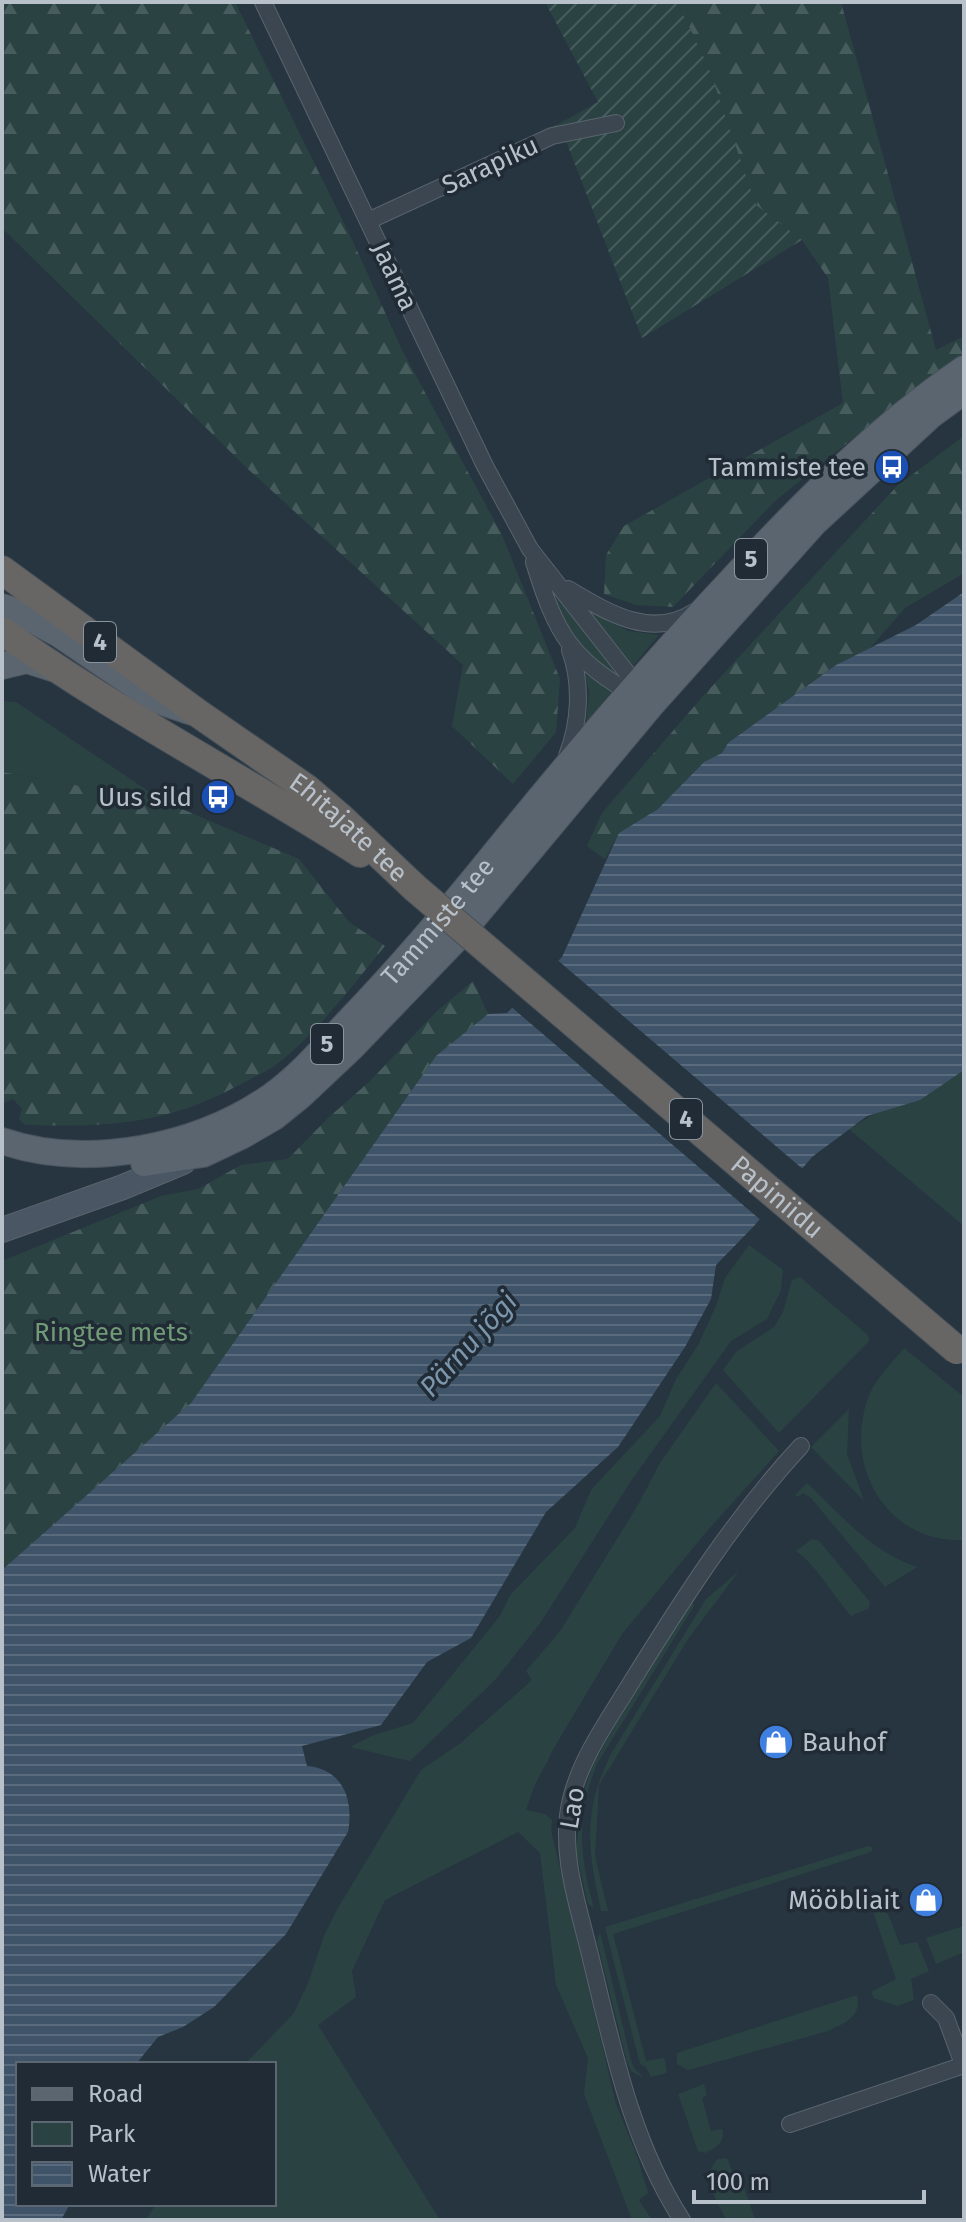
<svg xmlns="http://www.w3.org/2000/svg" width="966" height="2222" viewBox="0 0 966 2222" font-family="'Fira Sans',sans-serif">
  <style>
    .green { fill: #2a4342 }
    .forest { fill: url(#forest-firs) }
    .garden { fill: url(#garden-furrows) }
    .water { fill: url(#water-rules) }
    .pier { fill: #273540 }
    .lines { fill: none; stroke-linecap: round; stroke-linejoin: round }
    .minor-casing { stroke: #59646d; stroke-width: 18 }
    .secondary-casing { stroke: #59646d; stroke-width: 26 }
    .primary-casing { stroke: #48525c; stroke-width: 28 }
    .trunk-casing { stroke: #46515a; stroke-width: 30 }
    .minor { stroke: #3c4650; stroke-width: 16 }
    .secondary { stroke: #4a5663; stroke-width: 24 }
    .primary { stroke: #5a6570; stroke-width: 26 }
    .trunk { stroke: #686664; stroke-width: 28 }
    .trunk-bridge-casing { stroke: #46515a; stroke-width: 30; stroke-linecap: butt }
    .trunk-bridge { stroke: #686664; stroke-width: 28 }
    .labels { text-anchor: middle; stroke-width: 7; stroke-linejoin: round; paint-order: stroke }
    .shield { fill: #202b35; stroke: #8a949d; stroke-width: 2 }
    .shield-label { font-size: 24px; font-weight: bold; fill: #b8c1ca }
    .street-label { font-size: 26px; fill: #b8c1ca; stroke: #202b35 }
    .poi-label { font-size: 26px; fill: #b8c1ca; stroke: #202b35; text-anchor: end }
    .park-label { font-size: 26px; fill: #719a76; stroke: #202b35 }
    .water-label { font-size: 28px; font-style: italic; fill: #7b95ab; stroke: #202b35 }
  </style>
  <defs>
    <pattern id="forest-firs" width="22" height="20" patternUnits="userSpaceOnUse" patternTransform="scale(2)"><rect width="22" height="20" fill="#2a4342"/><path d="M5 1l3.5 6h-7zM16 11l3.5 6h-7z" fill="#475c5c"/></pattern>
    <pattern id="garden-furrows" width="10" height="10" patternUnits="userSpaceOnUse" patternTransform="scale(2)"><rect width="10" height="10" fill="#2a4342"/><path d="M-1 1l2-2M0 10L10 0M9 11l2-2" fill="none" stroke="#475c5c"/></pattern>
    <pattern id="water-rules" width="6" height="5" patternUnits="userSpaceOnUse" patternTransform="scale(2)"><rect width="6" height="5" fill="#3f5468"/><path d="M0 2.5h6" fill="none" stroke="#596b7c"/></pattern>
  </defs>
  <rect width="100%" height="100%" fill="#273540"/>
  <path class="green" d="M556,596L561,599L624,679H620C593,659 558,630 556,596Z
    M588,610L628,631L659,635L633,666Z
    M585,674L613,690L586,723L589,691Z
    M2,701L16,702L163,801L2,772Z
    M964,1061V1226L849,1129Z
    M749,1245L783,1270L781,1290L767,1319L731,1341L631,1481L541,1622L495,1680L410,1761L350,1747L371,1736L413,1723L500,1616L511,1594L575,1528L591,1490L660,1416L676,1379L698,1345L716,1306L725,1278Z
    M800,1277L868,1335L869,1341L779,1433L723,1370L736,1352L774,1327L783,1312L792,1280Z
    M904,1348L964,1397V1540C888,1544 843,1467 868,1398C874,1380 892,1363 904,1348Z
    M716,1383L779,1451L707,1531L622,1634L555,1746L534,1787L526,1810L545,1814L552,1820L551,1830L616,2104L637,2156L648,2193L639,2200L652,2220H632L584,2094L588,2058L556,1985L540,1853L518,1832L385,1900L352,1971L356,1997L318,2025L440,2220H146L156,2204H274V2064H245L294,2013L308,1983L324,1936L338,1908L421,1770L462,1742L532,1680L526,1671L561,1630L638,1505L660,1463Z
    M849,1409L847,1454L864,1501L811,1447Z
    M807,1483C842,1516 870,1551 917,1567L885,1587L811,1498L803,1493L798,1497L795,1495Z
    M812,1539L819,1541L870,1602L868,1609L851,1616C833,1595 817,1566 796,1551Z
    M739,1571L688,1639L599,1785L595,1856L608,1911H601C588,1849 582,1813 611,1754L706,1599Z
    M692,1600L694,1606L597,1764C576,1815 579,1856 594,1908L588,1904L576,1851L582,1796L592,1767L612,1731Z
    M868,1846L873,1847L871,1852L613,1934L646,2061L664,2058L667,2069L666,2073L651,2077L646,2067L640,2064L605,1927Z
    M885,1906L900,1945L917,1942L929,1971L911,1979L914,2000L897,2006L874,1998L871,1992L896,1979L872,1909Z
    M964,1926V1952L936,1964L926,1938Z
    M600,1932L631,2060L634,2068L645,2079L631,2071L627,2062L597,1941Z
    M857,1995C862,2017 845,2023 828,2031L688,2070L677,2064V2053Z
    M704,2084L707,2095L702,2098L711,2131L722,2129C727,2142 715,2148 705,2153L698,2151L678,2094Z
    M727,2158L734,2176L740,2175L755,2220H726C718,2201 699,2176 718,2159Z"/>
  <path class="forest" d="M2,2H235L355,246L402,350L502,535L560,679L556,732L513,784L452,726L463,665L249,470L2,228Z
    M677,2H841L936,350L964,336V356L922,383L775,501L673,607L636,605L604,594L606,555L624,526L843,403L828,278L802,240L756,206L708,66Z
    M964,436V573L905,608L870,648L836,665L728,743L722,753L704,762L658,809L619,833L605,859L587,846L602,813L704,695L897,486Z
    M2,772L163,801L299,859L349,922L385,946C351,987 319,1031 277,1064C266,1072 252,1078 239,1085C166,1125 106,1127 25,1125L19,1119L22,1109L13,1099L2,1104Z
    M473,981L488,1014L436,1056L191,1403L2,1570V1261L161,1196L198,1189L241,1165L288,1159L328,1118L369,1082L436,1012Z"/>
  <path class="garden" d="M545,2H677L708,66L756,205L802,240L642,338L566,141L551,128L598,102Z"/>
  <path class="water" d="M964,592V1070L920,1100L867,1116L812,1157L754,1226L716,1265L711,1299L685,1347L618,1447L546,1512L471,1638L427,1662L381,1725L302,1746L307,1766C343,1769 354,1800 348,1832L286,1934L214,2007L183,2027L158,2037L136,2064H18V2204H70L61,2220H2V1570L191,1403L436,1056L488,1014L507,1013L562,957L619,833L658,809L704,762L722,753L728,743L836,665L916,625Z"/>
  <path class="pier" d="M555,958L805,1171L763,1222L509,1005Z"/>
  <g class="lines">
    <g class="minor-casing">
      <path id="minor" d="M263,2L485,466L530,549L642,692
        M368,221L552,136L616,123
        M534,562C556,634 570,659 637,697
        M568,589C607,612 651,640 694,612
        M567,756C580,722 582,684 570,650
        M931,2003L946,2018L963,2064
        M790,2124L964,2065
        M682,2220C631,2141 613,2049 591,1959C579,1907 558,1852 571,1799C581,1758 607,1722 629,1686C681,1602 734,1518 801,1446"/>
    </g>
    <g class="secondary-casing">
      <path id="secondary" d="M2,1230L123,1187L183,1162"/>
    </g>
    <g class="primary-casing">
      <g id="primary">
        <path d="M2,607L18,612L59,634L156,700L192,712"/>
        <path d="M2,666L27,660L52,668"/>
        <path id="s1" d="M2,1141C87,1170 196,1148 269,1098C299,1077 323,1049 348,1022C402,966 452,907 501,846C574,756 650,667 730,582C801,505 877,428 964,369"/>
        <path d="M144,1163L203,1154L243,1135L274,1117L300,1096L352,1047L455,940L651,705L814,523L931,415L964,391"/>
      </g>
    </g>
    <g class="trunk-casing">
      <g id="trunk">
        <path id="s2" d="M2,570L199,714L306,788L341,818L415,888"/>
        <path d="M2,631C117,713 241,777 360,853"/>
      </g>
    </g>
    <use href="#minor" class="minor"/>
    <use href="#secondary" class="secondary"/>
    <use href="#primary" class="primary"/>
    <use href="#trunk" class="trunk"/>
    <g class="trunk-bridge-casing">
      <g id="trunk-bridge">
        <path id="s3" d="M415,888L957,1350"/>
      </g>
    </g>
    <use href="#trunk-bridge" class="trunk-bridge"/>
  </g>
  <defs>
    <g id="bus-disc" transform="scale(1.8)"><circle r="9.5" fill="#1a4fb4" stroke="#202b35"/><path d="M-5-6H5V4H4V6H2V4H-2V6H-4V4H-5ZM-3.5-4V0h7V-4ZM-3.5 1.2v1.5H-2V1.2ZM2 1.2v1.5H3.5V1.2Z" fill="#fff"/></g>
    <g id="shop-disc" transform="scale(1.8)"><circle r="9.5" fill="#3f7fe0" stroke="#202b35"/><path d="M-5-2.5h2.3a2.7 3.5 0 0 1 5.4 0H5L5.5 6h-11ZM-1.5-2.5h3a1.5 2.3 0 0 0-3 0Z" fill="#fff"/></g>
  </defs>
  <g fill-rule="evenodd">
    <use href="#bus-disc" x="892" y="467"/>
    <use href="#bus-disc" x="218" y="797"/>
    <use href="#shop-disc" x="776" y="1742"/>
    <use href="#shop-disc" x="926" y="1900"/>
  </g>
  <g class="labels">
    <g class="shield">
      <rect x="735" y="539" width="32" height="40" rx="6"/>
      <rect x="84" y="622" width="32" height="40" rx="6"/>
      <rect x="311" y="1024" width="32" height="40" rx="6"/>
      <rect x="670" y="1099" width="32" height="40" rx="6"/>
    </g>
    <g class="shield-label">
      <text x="751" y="567">5</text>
      <text x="100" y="650">4</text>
      <text x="327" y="1052">5</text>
      <text x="686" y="1127">4</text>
    </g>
    <g class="street-label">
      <text transform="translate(490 165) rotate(-25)" y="9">Sarapiku</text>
      <text transform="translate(395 276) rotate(65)" y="9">Jaama</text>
      <text dy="9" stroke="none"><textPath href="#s2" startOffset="432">Ehitajate tee</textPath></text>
      <text dy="9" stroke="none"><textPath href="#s1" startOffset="524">Tammiste tee</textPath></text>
      <text dy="9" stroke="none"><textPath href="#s3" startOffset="476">Papiniidu</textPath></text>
      <text transform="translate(572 1808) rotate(-80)" y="9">Lao</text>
    </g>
    <g class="poi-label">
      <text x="866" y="476">Tammiste tee</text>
      <text x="192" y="806">Uus sild</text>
      <text x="802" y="1751" text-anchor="start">Bauhof</text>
      <text x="900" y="1909">Mööbliait</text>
    </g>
    <g class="park-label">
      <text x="111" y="1341">Ringtee mets</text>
    </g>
    <g class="water-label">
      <text transform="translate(468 1344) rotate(-48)" y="10">Pärnu jõgi</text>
    </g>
  </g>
  <rect width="966" height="2222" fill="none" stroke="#b8c1ca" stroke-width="8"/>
  <rect x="16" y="2062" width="260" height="144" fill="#202b35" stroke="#5d6771" stroke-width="2"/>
  <rect x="32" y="2088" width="40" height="12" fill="#5a6570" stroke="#5d6771" stroke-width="2"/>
  <text x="88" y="2102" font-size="24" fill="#b8c1ca">Road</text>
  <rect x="32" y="2122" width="40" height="24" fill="#2a4342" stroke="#5d6771" stroke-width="2"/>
  <text x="88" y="2142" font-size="24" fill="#b8c1ca">Park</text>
  <rect x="32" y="2162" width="40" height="24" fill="url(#water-rules)" stroke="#5d6771" stroke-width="2"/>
  <text x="88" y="2182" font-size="24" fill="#b8c1ca">Water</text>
  <path d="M694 2190v12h230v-12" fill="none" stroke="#b8c1ca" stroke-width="4"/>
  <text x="706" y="2190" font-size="24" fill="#b8c1ca" stroke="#202b35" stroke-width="6" paint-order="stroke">100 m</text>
</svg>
